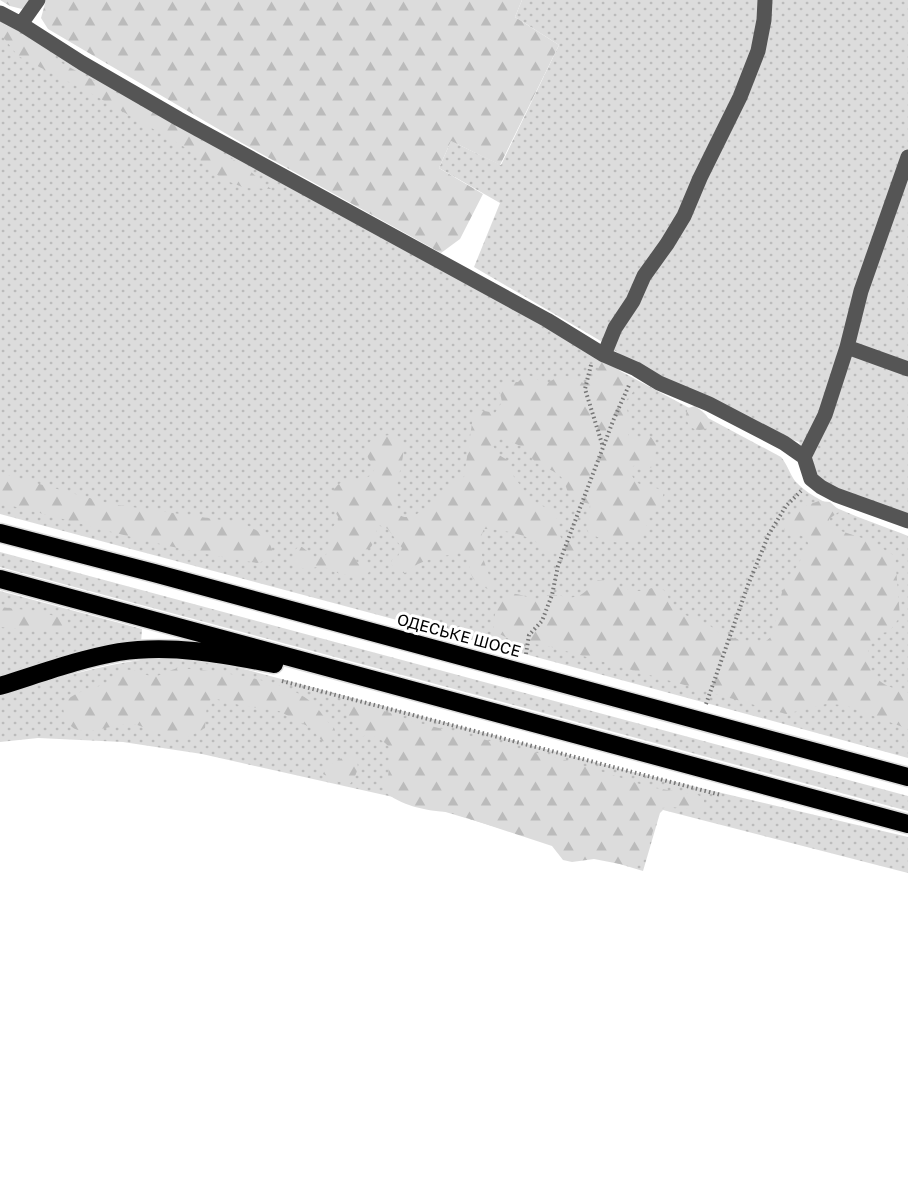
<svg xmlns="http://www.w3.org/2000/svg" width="908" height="1184" viewBox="0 0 908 1184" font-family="'Golos Text',sans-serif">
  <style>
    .green { fill: url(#green-dots) }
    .forest { fill: url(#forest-firs) }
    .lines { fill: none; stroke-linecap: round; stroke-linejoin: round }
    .highway-casing { stroke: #dbdbdb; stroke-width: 21 }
    .path { stroke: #777; stroke-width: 4; stroke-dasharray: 1.5 3; stroke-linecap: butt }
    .minor { stroke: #555; stroke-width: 15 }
    .highway { stroke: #000; stroke-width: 18 }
    .labels { text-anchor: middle; stroke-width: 6; stroke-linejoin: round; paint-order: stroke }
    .street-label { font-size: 16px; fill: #000; stroke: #fff }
  </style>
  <defs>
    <pattern id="green-dots" width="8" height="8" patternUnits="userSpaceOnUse" patternTransform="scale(1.5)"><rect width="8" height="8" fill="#dcdcdc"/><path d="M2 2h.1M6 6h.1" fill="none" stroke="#bbb" stroke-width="1.8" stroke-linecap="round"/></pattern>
    <pattern id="forest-firs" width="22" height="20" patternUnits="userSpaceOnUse" patternTransform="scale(1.5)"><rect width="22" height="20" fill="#dcdcdc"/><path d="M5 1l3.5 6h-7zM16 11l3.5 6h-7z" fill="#bbb"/></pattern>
  </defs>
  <rect width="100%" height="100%" fill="#fff"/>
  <path class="green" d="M522,0H908V515L831,488L815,476L799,442L770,432L642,369L599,340L474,267L500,203L439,168L451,141L501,165L559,45L515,17Z
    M0,18L544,325L609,365L781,457C787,464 790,474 795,481C817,506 877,523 908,536V758C606,675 303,595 0,514Z
    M0,552L908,796V811L0,567Z
    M0,591L142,629L141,643L88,649L0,678Z
    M155,658L225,664L625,770L908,837V873L663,810L660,813L643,871L402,799L202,754L123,742L38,738L0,742V695C51,680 101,664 155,658Z"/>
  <path class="forest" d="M0,0H34L22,9L10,6Z
    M46,0H522L515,17L559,45L500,165L451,141L439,168L483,194L460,239L441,253L242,143L48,29L41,18Z
    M0,24L25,36L58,61L163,118L244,166L271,189L245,188L222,179L186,148L94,95L18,56L0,33Z
    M602,362C617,364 625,376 634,386L633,392L625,402L630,420L628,435L633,439L651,437L657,445L652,467L647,469L640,465L633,466L630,471C638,493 651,482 664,492L661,503C643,516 652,518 644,531C632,550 601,542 587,531C586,521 591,513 590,504L578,501L569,495L563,479L557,473L536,463L523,447L499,437L493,438L491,443L499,455L509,461L512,474L531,500L556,513L559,533L562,540L575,545L576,549L572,553C562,555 549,554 541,547C538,545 537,542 534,541C526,534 494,528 484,529L478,544L491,581V586L488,589C471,582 469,573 469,556L460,552C447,556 430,558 418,564C412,567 409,574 402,573C394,573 391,567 392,560L398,556L402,548L388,529L379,525C374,534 377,542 369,549L361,550L354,557L358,563L368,566L371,570L366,575C359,575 349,576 342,574C334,573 326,566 318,567C315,567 312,569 309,569C296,570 287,556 298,547H302L316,558L326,555L332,528L339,519C337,513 331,508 330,502C329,497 330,497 332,493C346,467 367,490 375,468C373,463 368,460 367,455C364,437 382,435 395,435C400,440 403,444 403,451C405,463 382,519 408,517C423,516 438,491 451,483C455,481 460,479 464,477L473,417L479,410L495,413L502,402L499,388L505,383L518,382L525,375C533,375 536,380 543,382C549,385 554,377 561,376C571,375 579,383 589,384Z
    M695,406C703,412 711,416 709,427C695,436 681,423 688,408Z
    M0,473L111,504L242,523C257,530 271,537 273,555L268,560L257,563C169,550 86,524 0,503Z
    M819,501L830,502L840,511L829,519V527L868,540L895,556L900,617L889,632L880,633L869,642C865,677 878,684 908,693V729L844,705L826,704L786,714L548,646L513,641L494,631C493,619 496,595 512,594C518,593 529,598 536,600C555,588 563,601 578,596C586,593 591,585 598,580C613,581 625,592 640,591C647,591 653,586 659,588C667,590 669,597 669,604L676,611L709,625L724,636L754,643L765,642L772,636L782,592L809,545C803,530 794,537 784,529C788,511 803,506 819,501Z
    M0,607L35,611L67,619L69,626L65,633L0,627Z
    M178,668C215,671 281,678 310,701C320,709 326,721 335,730V736L329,742L322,741L311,728L279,711L243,706L213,698L207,703L205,728C197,732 188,738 179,738C162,739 144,724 130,724C115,724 91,734 78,730C67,727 63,714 63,704C79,687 93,691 110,681C115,678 118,671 124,670C134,668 143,675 152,676C161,677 169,670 178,668Z
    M354,702L394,714L411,721L569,761L649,787L698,795L704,800V804L699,810L671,807L662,808C651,826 652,849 639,865H625L594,859L572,862L563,860L552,846L449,812C427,811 400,806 383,790L384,783L388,777L391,749C384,741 377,736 366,735L362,737L358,732L360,727L347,715L348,707Z
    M348,755C364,759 357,775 350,784L335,781L323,774L327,766Z"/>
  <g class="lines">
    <g class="highway-casing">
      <path id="highway" d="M0,533L154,573L908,777
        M0,579L908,824
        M0,686C39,674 79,659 119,652C171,644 223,654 274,664"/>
    </g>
    <path class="path" d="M591,365L585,389L603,447
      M526,654L529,635L542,621L552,595L558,566L613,421L630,383
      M282,681L721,795
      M706,704L748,585L769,534L786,506L801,491"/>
    <path class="minor" d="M0,13L21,24L82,63L179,119L547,320L604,355L636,369L659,383L709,404L784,443L804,457L811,479L821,487L836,495L908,521
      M21,24L38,0
      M847,347L908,369
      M604,355L615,328L633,301L644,276L667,244L684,216L700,178L740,97L758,51L764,20L765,0
      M804,457L825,415L847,347L861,291L908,157"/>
    <use href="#highway" class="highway"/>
  </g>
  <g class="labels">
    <g class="street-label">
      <text transform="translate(459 635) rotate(15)" y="6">ОДЕСЬКЕ ШОСЕ</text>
    </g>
  </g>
</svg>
